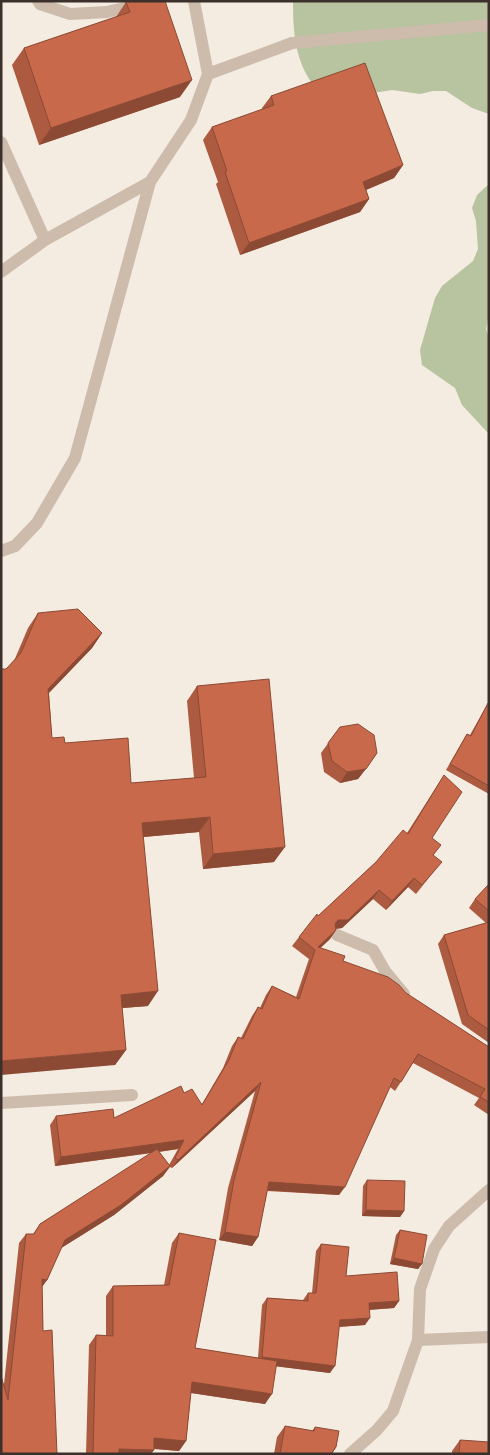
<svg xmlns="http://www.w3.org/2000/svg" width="490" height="1455" viewBox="0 0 490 1455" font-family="'PT Sans',sans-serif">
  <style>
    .green { fill: #b8c4a0 }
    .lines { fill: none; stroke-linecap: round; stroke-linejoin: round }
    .lane { stroke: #cdbbac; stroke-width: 12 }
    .street { stroke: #cdbbac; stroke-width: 12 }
    .wall { fill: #ac5a40; fill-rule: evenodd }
    .shaded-wall { fill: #8c4a34 }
    .building { fill: #c8694b; stroke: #8c4a34 }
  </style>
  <rect width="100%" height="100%" fill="#f4ebe1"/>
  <path class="green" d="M293,1H489V114L472,108L446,91H433L420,94L392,90L366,94L315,87C295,62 293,32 293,1Z
    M489,184V315L486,329L489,338V434L462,405L455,388L422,365L420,350L435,298L442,286L473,261L478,249L476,221L472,208L477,195Z"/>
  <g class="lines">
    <path class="lane" d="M38,1L40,4L70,14L107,12L155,1
      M208,74L292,43L489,25
      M1,142L45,240
      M1,272L45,240L150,182
      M1,551L15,546L37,523L75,458L150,182L191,120L208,74L194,1
      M1,1103L132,1095"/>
    <path class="street" d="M337,935L373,950L385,971L404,994
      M418,1340L489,1337
      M350,1454L377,1430L393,1411L418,1340L420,1289L434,1249L449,1226L489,1190"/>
  </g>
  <path class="wall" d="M126,2L180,97L39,145L12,65L24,48L116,17Z
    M271,96L403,165L394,178L366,190L369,199L360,212L240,255L216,184L218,182L203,140L212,127L262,110V108Z
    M38,613L102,633L92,648L49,693L52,738L65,743L131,783L194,778L187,701L197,686L274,862L203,869L199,832L143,837L148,1006L122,1008L126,1050L115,1065L6,669L14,661L28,628Z
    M488,703L489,704V794L446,770L467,734L470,735Z
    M340,727L377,753L358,779L340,783L324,772L321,753Z
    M444,775L432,838L435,870L416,894L408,887L386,910L373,899L342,928L336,929V930L330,939L320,948L343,961L406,993L489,1047V1115L474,1105L479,1098L413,1063L395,1091L390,1087L339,1195L267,1191L258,1237L252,1246L219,1240L228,1188L255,1091L172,1168L170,1167L163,1176L114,1215L61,1248L47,1280L42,1286L43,1331L1,1454L4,1384L19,1243L26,1234H33L40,1224L152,1153L55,1166L50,1125L56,1116L114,1118L184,1093L202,1104L223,1068L232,1046L238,1037L241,1038L252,1016L258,1007L260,1008L266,995L272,986L296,997L309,959L292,946L299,937L318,916L407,833ZM178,1149L169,1165L159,1152Z
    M489,884V1043L462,1024L438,944L444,935L486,923L469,908L475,899Z
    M367,1180L404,1211L400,1217L362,1216L363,1186Z
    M400,1230L422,1264L418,1269L390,1264L396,1235Z
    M179,1233L195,1348L258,1358L262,1305L267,1298L303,1300L308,1293H312L316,1251L321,1244L346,1276L399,1301L394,1308L369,1310L365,1325L339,1327L330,1373L276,1366L265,1404L191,1393L186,1441L179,1451L154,1449L151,1454H86L89,1345L96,1335H106V1296L113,1286L164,1285L172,1243Z
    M285,1426L312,1431L315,1427L336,1447L332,1454H274L277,1437Z
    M460,1440L489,1454H452V1451Z"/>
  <path class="shaded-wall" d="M192,80L180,97L39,145L51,128Z
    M403,165L394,178L354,195L363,182Z
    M369,199L360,212L240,255L249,243Z
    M102,633L92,648L38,704L48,689Z
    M366,769L358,779L340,783L347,772Z
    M210,817L199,832L132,838L142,823Z
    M285,847L274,862L203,869L213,854Z
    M414,878L408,887L386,910L392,901Z
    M379,890L373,899L342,928L332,929L338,920Z
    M336,930L330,939L312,956L318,947Z
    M158,991L148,1006L110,1009L121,995Z
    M126,1050L115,1065L1,1075V1061Z
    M261,1082L255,1091L172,1168L178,1160Z
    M184,1140L178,1149L55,1166L61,1157Z
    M170,1166L163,1176L114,1215L58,1250L65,1240Z
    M269,1182L345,1187L339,1195L263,1190Z
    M366,1210L404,1211L400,1217L362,1216Z
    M225,1232L258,1237L252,1246L219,1240Z
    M394,1258L422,1264L418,1269L390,1264Z
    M42,1279L47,1280L40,1290Z
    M399,1301L394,1308L364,1310L369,1303Z
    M370,1318L365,1325L335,1327L340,1320Z
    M262,1357L335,1366L330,1373L257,1364Z
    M192,1382L272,1394L265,1404L185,1392Z
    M154,1438L186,1441L179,1451L147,1448Z
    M119,1449L154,1450L151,1454H115Z"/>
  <path class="building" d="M129,1H160V2L165,1L192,80L51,128L24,48L130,12L126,2Z
    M365,63L403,165L363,182L369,199L249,243L225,172L227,171L212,127L274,105L271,96Z
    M78,609L102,633L48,689L52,738L64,737L65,743L128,738L131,783L206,777L197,686L269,679L285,847L213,854L210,817L142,823L158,991L121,995L126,1050L1,1061V669H6L21,653L38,613Z
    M488,703L489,704V786L450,764L467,734L471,736Z
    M358,724L374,735L377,753L366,769L347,772L332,761L328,743L340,727Z
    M444,775L462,792L432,838L441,845L433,855L442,862L422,885L414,878L392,901L379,890L348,920H338L335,924L336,930L318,947L345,956L343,961L388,977L399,985L406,993L489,1047V1102L480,1097L485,1089L418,1054L401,1082L394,1078L345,1187L269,1182L258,1237L225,1232L234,1180L261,1082L178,1160L175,1158L184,1140L61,1157L56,1116L113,1109L114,1118L181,1086L184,1093L192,1089L202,1105L229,1060L238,1037L243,1039L258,1007L262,1009L272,986L299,999L315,950L299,937L317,914L318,916L376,862L403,830L408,834Z
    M489,884V911L475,899Z
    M489,922V1030L468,1015L444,935Z
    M157,1149L170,1166L121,1205L65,1240L47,1280L42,1279L43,1331L52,1330L57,1454H1V1376L8,1400L26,1234H34L40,1224Z
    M367,1180L405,1181L404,1211L366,1210Z
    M400,1230L427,1235L422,1264L394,1258Z
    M179,1233L216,1240L195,1348L277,1361L272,1394L192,1382L186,1441L154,1438V1450L119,1449V1454H93L96,1335L113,1336V1286L169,1285Z
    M321,1244L349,1247L346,1276L397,1272L399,1301L369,1303L370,1318L340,1320L335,1366L262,1357L267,1298L308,1301V1293H316Z
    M285,1426L314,1431L315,1427L339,1431L336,1447L331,1454H280Z
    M460,1440L489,1442V1454H459Z"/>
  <rect width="490" height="1455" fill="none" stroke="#3b302b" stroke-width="5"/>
</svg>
